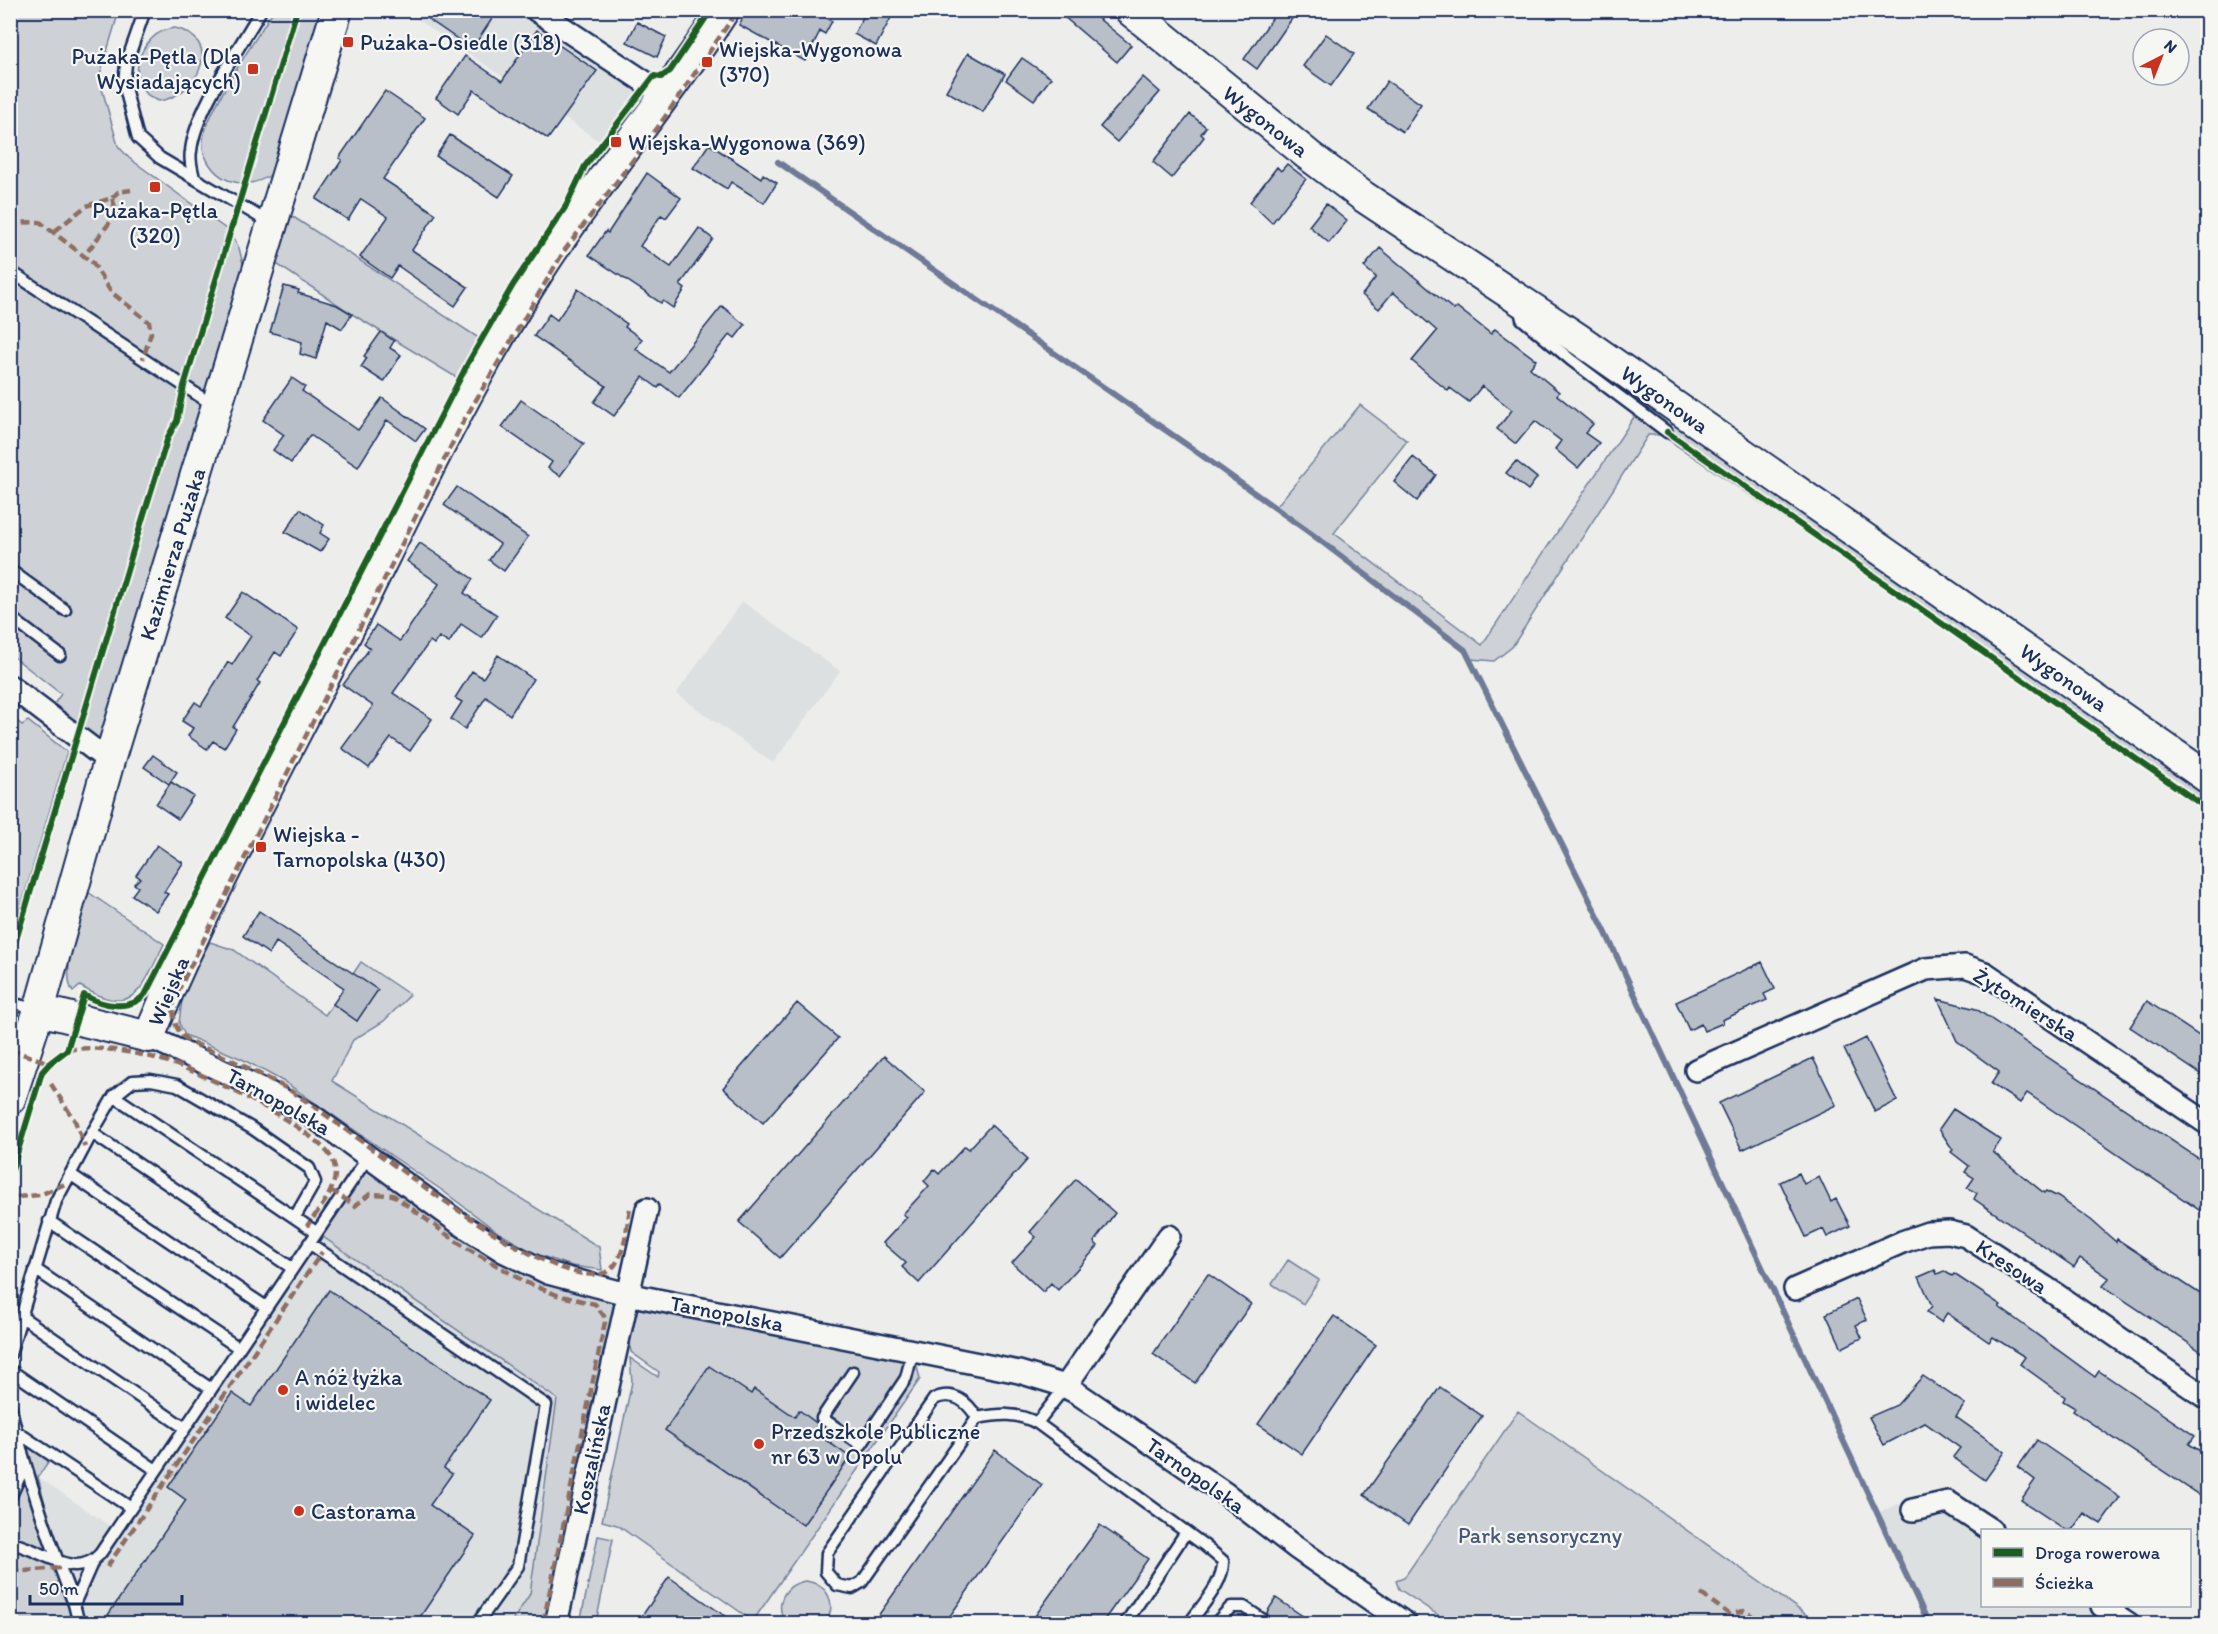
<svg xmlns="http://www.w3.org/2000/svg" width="2218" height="1634" viewBox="0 0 2218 1634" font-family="Itim,sans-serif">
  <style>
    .built { fill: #dde0e1 }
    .green { fill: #ced2d7; stroke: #74809a; stroke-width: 1.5 }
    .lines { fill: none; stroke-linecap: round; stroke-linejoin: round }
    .stream { stroke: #6e7a96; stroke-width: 6 }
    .building { fill: #b9bfc8; stroke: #1b2f5e; stroke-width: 1.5 }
    .lane-casing { stroke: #1b2f5e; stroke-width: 15 }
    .street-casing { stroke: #1b2f5e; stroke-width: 26 }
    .secondary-casing { stroke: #1b2f5e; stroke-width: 34 }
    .lane { stroke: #f6f6f2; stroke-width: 10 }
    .street { stroke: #f6f6f2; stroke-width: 21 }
    .secondary { stroke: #f6f6f2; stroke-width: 30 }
    .quiet { stroke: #8d6e63; stroke-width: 4.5; stroke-dasharray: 9 4.5; stroke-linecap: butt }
    .cycleway-casing { stroke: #f6f6f2; stroke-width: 10 }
    .cycleway { stroke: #1b5e20; stroke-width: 6 }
    .poi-dot { fill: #c8321e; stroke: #f6f6f2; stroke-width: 2 }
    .labels { text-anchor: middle; stroke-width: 4.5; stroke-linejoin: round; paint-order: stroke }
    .poi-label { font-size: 22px; fill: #1b2f5e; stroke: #f6f6f2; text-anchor: start }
    .street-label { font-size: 22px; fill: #1b2f5e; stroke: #f6f6f2 }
    .park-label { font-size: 22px; fill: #48587c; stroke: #f6f6f2 }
  </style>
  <rect width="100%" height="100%" fill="#edeeec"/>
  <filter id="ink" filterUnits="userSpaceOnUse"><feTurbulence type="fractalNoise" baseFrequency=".0167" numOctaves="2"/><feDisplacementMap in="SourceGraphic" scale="12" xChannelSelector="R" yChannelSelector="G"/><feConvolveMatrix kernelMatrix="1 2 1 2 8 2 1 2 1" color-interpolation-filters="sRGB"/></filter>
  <g filter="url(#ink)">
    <path class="built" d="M405,11H536L666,96L621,156Z
      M742,601L840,671L773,763L676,694Z
      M316,1232L557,1399L530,1594L511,1623H76L38,1477L116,1530Z
      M1948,1502L1982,1530V1606H2102L2129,1623H1929L1879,1513L1898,1504L1913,1510Z"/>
    <path class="green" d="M10,11H119L99,78L118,146L129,158L230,232L239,248L251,295L109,761L47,714L61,694L11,655Z
      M273,11H332L272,174C258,184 244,186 228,180C213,174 201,156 203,140C207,110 256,39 273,11Z
      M175,28C225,40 198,96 159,101C120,88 139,30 175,28Z
      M278,207L494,348L472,387L352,314L263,255Z
      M1652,390L2207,778V805L1661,435H1648L1512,647L1494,661L1471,659L1449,637L1275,508L1360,405L1407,441L1334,533L1482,645Z
      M11,716L22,725L28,721L67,752L11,940Z
      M88,892L164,944C142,989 135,1019 80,986L73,992C59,971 82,917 88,892Z
      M210,942L234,950L325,1015L333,1004L357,1021L353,974L361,962L410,995L384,1021L353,1040L332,1081L599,1247L602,1270L572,1266L536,1254L499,1233L443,1191L286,1083L242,1059L185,1035L179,1023L183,992Z
      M368,1157L544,1271L913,1350L920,1379L753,1621L617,1525L602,1521L632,1382L630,1358L658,1377L659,1372L631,1352L627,1298L556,1623H511L530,1594L557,1399L316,1232Z
      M1288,1260L1319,1280L1303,1304L1272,1284Z
      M1518,1411L1818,1623H1450L1399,1589L1396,1581L1404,1578Z
      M17,1432L52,1456L38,1477L76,1623H11L10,1498L20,1476Z
      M598,1536L613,1539L596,1623H580Z
      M805,1581C828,1584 838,1604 825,1623H786C774,1605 783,1585 805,1581Z"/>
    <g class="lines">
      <path class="stream" d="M778,162L1190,447L1313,535L1465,650L1605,931L1929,1624"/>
    </g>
    <path class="building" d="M415,10H498L472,49Z
      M747,10H814L832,21L825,34L820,31L805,61L739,25Z
      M867,10H895L876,46L854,34Z
      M1056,10H1088L1131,45L1117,62Z
      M1278,10H1298L1257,69L1244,59Z
      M637,22L666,37L657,57L627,42Z
      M537,30L597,71L548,139L474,90L458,114L436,98L465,56L502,81Z
      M1326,34L1354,54L1331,86L1303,66Z
      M968,53L1005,74L983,112L946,91Z
      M1022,58L1051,78L1034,100L1006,80Z
      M1143,77L1160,92L1117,142L1100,127Z
      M1387,81L1421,104L1403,132L1368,109Z
      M385,91L425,118L383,179L436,214L412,250L468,287L455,306L398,266L390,278L360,257L388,217L361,199L348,220L316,199L342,160L339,158Z
      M1190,114L1206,127L1201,134L1204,137L1172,178L1153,162Z
      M450,135L513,176L499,197L436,156Z
      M709,144L761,178L763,174L777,183L764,203L731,182L727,189L693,168Z
      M1287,164L1306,179L1272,223L1250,202L1277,167L1281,171Z
      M647,173L681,198L666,218L661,215L640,246L671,267L699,228L713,239L680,285L685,289L673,308L663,301L661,303L589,255L606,231L608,233Z
      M1326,204L1347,221L1329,243L1309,226Z
      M1380,248L1454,310L1457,307L1491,334L1495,329L1536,360L1530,368L1559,392L1557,395L1593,424L1585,433L1599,443L1578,468L1555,449L1561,441L1535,421L1516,444L1497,429L1512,410L1482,386L1469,402L1450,388L1448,391L1412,361L1437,331L1393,292L1379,309L1362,295L1376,277L1364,267Z
      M284,286L299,290L298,293L337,305L352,314L342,329L327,320L316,359L300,354L302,342L270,332Z
      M578,289L627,324L625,327L642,339L636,349L669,372L722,306L745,325L735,338L730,334L679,398L661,384L658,388L643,377L614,416L594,402L606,386L534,336L549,314L557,320Z
      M381,332L394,341L390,348L401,355L384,382L361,367L367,358L364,356Z
      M292,378L305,387L302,391L358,430L382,398L425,429L416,441L387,420L358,467L310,435L291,463L273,450L284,435L263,420Z
      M521,400L584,444L560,476L548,468L552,462L502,427Z
      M1413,457L1436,475L1417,501L1394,482Z
      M1516,461L1537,478L1528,490L1506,473Z
      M457,487L528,537L504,571L489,560L500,544L444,505Z
      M300,509L324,525L320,533L329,539L320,552L285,532Z
      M420,543L473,579L464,593L497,615L482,638L461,624L449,643L439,637L434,644L430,641L393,693L432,719L410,751L391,738L369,768L342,748L373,706L343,685L370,648L364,643L376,625L400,641L439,584L407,561Z
      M243,592L298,630L281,656L275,652L257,681L260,683L233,727L236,729L224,748L213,741L207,749L188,736L193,728L182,721L195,702L201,706L228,662L232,665L251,636L225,618Z
      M498,655L533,679L510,715L486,697L465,729L451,719L462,702L455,698L472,671L483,678Z
      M153,755L177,772L169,784L144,767Z
      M171,782L193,796L178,819L156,804Z
      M157,845L183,863L164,892L168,894L156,911L132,895L138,887L134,884L140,878L136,875Z
      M259,911L378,990L357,1021L333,1004L344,988L276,942L269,954L243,936Z
      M1762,962L1775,989L1764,994L1767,1000L1722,1020L1723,1023L1704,1031L1701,1024L1689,1030L1676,1002Z
      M1938,999L1976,1009L2208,1165V1216L2027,1093L2020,1103L1991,1084L1999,1072L1957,1041Z
      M2147,1001L2208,1042V1079L2130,1027Z
      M797,1003L838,1038L763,1123L723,1088Z
      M1866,1038L1897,1101L1875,1112L1844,1049Z
      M884,1056L925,1092L780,1258L739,1222Z
      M1813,1058L1836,1105L1742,1150L1719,1103Z
      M1953,1109L2001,1140L1993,1152L2044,1193L2046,1191L2058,1197L2091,1220L2116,1242L2117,1239L2208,1299V1356L2103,1286L2109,1278L2080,1258L2074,1267L1974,1199L1977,1193L1967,1188L1974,1178L1965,1172L1969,1166L1951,1152L1953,1150L1939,1129Z
      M991,1125L1028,1159L919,1283L902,1267L906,1263L883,1243L907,1217L903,1214L929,1186L924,1181L934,1169L939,1174L965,1146L969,1149Z
      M1799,1173L1804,1184L1819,1177L1831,1202L1836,1199L1850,1226L1827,1237L1823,1229L1806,1237L1780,1182Z
      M1076,1179L1115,1213L1094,1242L1098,1246L1058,1290L1051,1283L1043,1292L1012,1263L1036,1237L1030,1232Z
      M1935,1270L1937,1274L1944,1271L1952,1276L1954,1274L2001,1305L1999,1307L2095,1377L2099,1371L2195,1436L2189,1444L2208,1456V1501L2073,1411L2075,1408L2063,1401L2065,1397L2020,1364L2025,1357L1993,1337L1989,1342L1947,1313L1941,1322L1927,1312L1932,1306L1919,1277Z
      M1208,1274L1251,1304L1195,1383L1153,1354Z
      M329,1290L490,1400L444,1468L452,1474L430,1505L475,1536L416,1623H120L108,1615L186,1500L168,1487L232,1393L251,1406Z
      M1857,1299L1867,1320L1856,1325L1862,1338L1842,1348L1826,1314Z
      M1334,1316L1376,1345L1302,1454L1258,1424Z
      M709,1366L751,1394L754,1389L795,1417L799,1410L819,1425L814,1432L850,1457L803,1525L665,1430Z
      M1923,1376L1965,1404L1956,1417L2005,1452L1985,1480L1953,1457L1960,1448L1925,1423L1884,1445L1869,1417L1897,1405Z
      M1440,1387L1482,1416L1408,1525L1364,1495Z
      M2037,1440L2120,1497L2101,1524L2084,1513L2072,1530H2066L2021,1500L2035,1480L2018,1467Z
      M995,1450L1042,1485L945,1623H873Z
      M1100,1525L1148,1559L1102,1623H1030Z
      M669,1577L735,1623H637Z
      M1276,1598L1313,1623H1270L1267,1612Z"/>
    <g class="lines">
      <g class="lane-casing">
        <path id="lane" d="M145,10L126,64L124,84L138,138L160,158L270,223
          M194,178C192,169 189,160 191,151C195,110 240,48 261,10
          M10,271L216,407
          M1520,310L1522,319L1571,360L1667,432
          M10,570L65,610
          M10,617L60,655
          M10,1003L36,1009
          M114,1096L133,1081L151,1080L177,1085L253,1129L309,1168L315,1182L295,1217
          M92,1133L114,1096L316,1232
          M70,1174L266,1307
          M49,1221L239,1348
          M309,1243L546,1405L518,1566L477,1624
          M35,1269L211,1389
          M22,1317L185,1428
          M10,1354L56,1201L92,1133L292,1268
          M10,1370L156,1470
          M853,1372L822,1418L861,1445L906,1378L913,1350
          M1065,1387L1037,1423L1204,1545L1223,1561C1224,1583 1201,1606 1189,1624
          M10,1405C25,1472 49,1540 74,1604
          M977,1418C968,1402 953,1390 934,1399L827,1553L826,1572L837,1585L852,1588L862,1582L977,1418C1000,1414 1016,1412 1037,1423
          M17,1432L131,1508
          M10,1498L20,1476L21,1458
          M10,1543C42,1548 74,1582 100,1554L368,1157
          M79,1624L74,1604L92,1563
          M1125,1624L1186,1532
          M1215,1624L1231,1607H1244L1263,1620"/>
      </g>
      <g class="street-casing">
        <path id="street" d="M536,10L666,96
          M10,686L109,761
          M149,1037L266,1091L311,1115L462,1225L503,1251L548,1273L627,1294L1019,1372L1062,1385L1077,1393L1226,1494L1295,1547L1406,1624
          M1696,1070L1926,969L1965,966L1985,973L2208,1124
          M1795,1289L1902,1242L1928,1233L1949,1232L1966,1236L2045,1287L2208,1399
          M1065,1387L1169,1236
          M1913,1510L1948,1502L1991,1530
          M2102,1606L2129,1624
          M556,1624L647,1209"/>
      </g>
      <g class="secondary-casing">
        <path id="secondary" d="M1130,10L1308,155L1364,197L1580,340L2208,778
          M39,1010L149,1037C204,903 274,777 339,648C403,520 464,388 542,266C599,178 667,99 724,10
          M10,1099L39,1010L109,761L337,10"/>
      </g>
      <use href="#lane" class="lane"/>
      <use href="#street" class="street"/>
      <use href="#secondary" class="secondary"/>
      <path class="quiet" d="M112,198L118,192L131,190
        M10,223L40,222L93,263L111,292L149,322L151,333L143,359
        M55,231L86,206L112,198L117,213L84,256
        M10,1050L50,1063L53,1061
        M67,1050C95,1045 135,1052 162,1060C196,1069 321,1130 333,1161C342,1184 320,1208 307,1226
        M51,1084L75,1121L85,1147
        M331,1190L355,1206L370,1194L393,1195L460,1244L525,1282L557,1295L595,1304L604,1316L605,1322L543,1624
        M17,1197L40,1195L65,1184
        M630,1209C626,1228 625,1266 604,1273C548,1294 346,1125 291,1091C258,1072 224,1056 189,1041C174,1031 172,1016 174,999L463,422L564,251L658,127L738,10
        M107,1567L322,1252
        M11,1572L60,1568
        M1701,1594L1732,1616
        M1645,1624L1650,1617
        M1729,1624L1735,1613L1744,1611L1751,1615L1755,1624"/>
      <g class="cycleway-casing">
        <path id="cycleway" d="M1667,432L2208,809
          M10,960L144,514L168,437L177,421L184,386L297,10
          M10,1177L42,1072L50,1063L67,1050L84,995C103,1006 131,1012 146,993L468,363L513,285L566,206L585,166L654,76L661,77L670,71L711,10"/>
      </g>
      <use href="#cycleway" class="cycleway"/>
    </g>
  </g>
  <g class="poi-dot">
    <rect x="342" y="36" width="12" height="12" rx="3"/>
    <rect x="701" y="56" width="12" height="12" rx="3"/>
    <rect x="247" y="63" width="12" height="12" rx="3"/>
    <rect x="610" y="136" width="12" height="12" rx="3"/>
    <rect x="149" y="181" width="12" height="12" rx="3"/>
    <rect x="255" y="841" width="12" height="12" rx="3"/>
    <circle cx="283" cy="1390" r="6"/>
    <circle cx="759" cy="1444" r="6"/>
    <circle cx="299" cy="1511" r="6"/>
  </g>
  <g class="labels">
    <g class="poi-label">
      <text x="360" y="50">Pużaka-Osiedle (318)</text>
      <text x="719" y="57">Wiejska-Wygonowa<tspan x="719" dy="25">(370)</tspan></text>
      <text x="241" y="64" text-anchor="end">Pużaka-Pętla (Dla<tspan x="241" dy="25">Wysiadających)</tspan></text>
      <text x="628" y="150">Wiejska-Wygonowa (369)</text>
      <text x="155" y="218" text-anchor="middle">Pużaka-Pętla<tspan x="155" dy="25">(320)</tspan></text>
      <text x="273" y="842">Wiejska -<tspan x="273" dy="25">Tarnopolska (430)</tspan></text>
      <text x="295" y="1385">A nóż łyżka<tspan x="295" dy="25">i widelec</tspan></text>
      <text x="771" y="1439">Przedszkole Publiczne<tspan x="771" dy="25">nr 63 w Opolu</tspan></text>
      <text x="311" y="1519">Castorama</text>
    </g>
    <g class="street-label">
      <text transform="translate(1266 121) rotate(38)" y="8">Wygonowa</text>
      <text transform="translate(1665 399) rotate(35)" y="8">Wygonowa</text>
      <text transform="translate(172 554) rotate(-73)" y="8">Kazimierza Pużaka</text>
      <text transform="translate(2064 677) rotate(35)" y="8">Wygonowa</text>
      <text transform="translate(168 991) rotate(-67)" y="8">Wiejska</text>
      <text transform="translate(2026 1004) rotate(32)" y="8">Żytomierska</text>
      <text transform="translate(279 1101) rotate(29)" y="8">Tarnopolska</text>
      <text transform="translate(2012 1266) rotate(33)" y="8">Kresowa</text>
      <text transform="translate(727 1313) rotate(11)" y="8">Tarnopolska</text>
      <text transform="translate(591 1459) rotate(-78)" y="8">Koszalińska</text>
      <text transform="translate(1196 1475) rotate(35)" y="8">Tarnopolska</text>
    </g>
    <g class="park-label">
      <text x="1540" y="1543">Park sensoryczny</text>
    </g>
  </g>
  <rect width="2218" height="1634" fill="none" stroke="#f6f6f2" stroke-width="36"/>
  <rect x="18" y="18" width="2182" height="1598" fill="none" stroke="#1b2f5e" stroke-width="2" filter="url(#ink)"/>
  <rect x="1981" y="1529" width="210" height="78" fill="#f6f6f2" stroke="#9ea6b7" stroke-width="1.5"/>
  <rect x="1993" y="1548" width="30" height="9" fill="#1b5e20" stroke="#9ea6b7" stroke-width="1.5"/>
  <text x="2035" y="1559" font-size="18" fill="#1b2f5e">Droga rowerowa</text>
  <rect x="1993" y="1578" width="30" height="9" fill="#8d6e63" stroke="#9ea6b7" stroke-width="1.5"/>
  <text x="2035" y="1589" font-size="18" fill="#1b2f5e">Ścieżka</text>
  <g transform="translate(2161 57) rotate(42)"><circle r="28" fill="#f6f6f2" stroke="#9ea6b7" stroke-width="1.5"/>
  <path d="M0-4.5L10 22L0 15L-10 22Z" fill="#c8321e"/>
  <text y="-9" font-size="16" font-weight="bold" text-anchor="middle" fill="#1b2f5e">N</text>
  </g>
  <path d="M30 1595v9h152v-9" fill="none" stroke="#1b2f5e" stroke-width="3"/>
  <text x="39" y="1595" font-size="18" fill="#1b2f5e" stroke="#f6f6f2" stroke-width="4.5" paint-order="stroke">50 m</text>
</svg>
